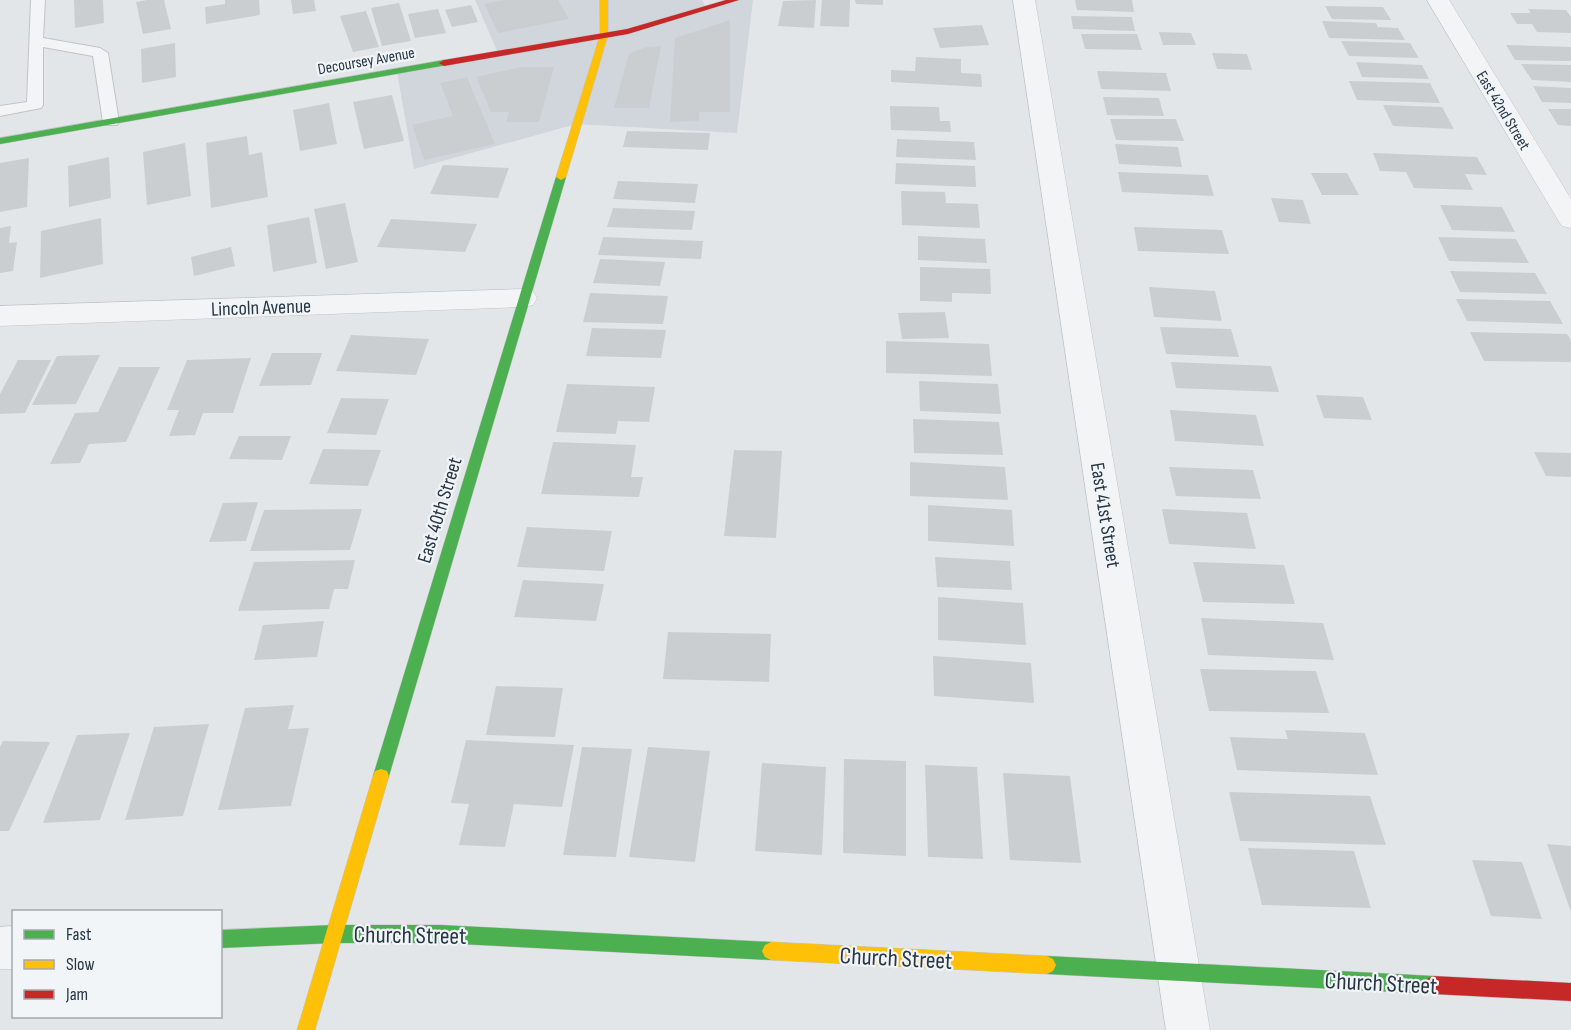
<svg xmlns="http://www.w3.org/2000/svg" width="1571" height="1030" viewBox="0 0 1571 1030" font-family="'Sofia Sans Condensed',sans-serif">
  <style>
    .built { fill: #d1d6dc }
    .building { fill: #cbced1 }
    .lines { fill: none; stroke-linecap: round; stroke-linejoin: round }
    .lane-casing { stroke: #c1c4c6; stroke-width: 2 }
    .street-casing { stroke: #c1c4c6; stroke-width: 1 }
    .fast-casing { stroke: #c1c4c6; stroke-width: 1 }
    .slow-casing { stroke: #c1c4c6; stroke-width: 1 }
    .jam-casing { stroke: #c1c4c6; stroke-width: 1 }
    .lane { fill: #f2f4f5; fill-rule: evenodd }
    .street { fill: #f2f4f5; fill-rule: evenodd }
    .fast { fill: #4caf50; fill-rule: evenodd }
    .slow { fill: #ffc107; fill-rule: evenodd }
    .jam { fill: #c62828; fill-rule: evenodd }
    .labels { text-anchor: middle; stroke-width: 4.5; stroke-linejoin: round; paint-order: stroke }
    .far-street-label { font-size: 16px; fill: #283643; stroke: #f1f5f8 }
    .street-label { font-size: 20px; fill: #283643; stroke: #f1f5f8 }
    .near-street-label { font-size: 24px; fill: #283643; stroke: #f1f5f8 }
  </style>
  <rect width="100%" height="100%" fill="#e3e6e8"/>
  <path class="built" d="M475,0H702L707,9L735,0H753L737,133L576,124L414,169L397,72L498,53Z"/>
  <path class="building" d="M74,0H103L104,23L75,28Z
    M147,0H164L171,29L143,34L136,2Z
    M225,0H259L260,15L206,24L205,7L225,4Z
    M291,0H314L316,11L293,14Z
    M504,0H558L569,19L498,33L484,4Z
    M816,0L814,28L778,26L783,1Z
    M822,0H850L849,27L820,26Z
    M855,0H883V5L856,4Z
    M1075,0H1132L1134,12L1077,10Z
    M399,3L411,41L382,46L371,8Z
    M471,5L478,22L452,27L445,10Z
    M1325,6L1383,7L1391,20L1332,19Z
    M438,9L446,33L415,38L408,14Z
    M1528,9L1566,10L1571,17V33L1537,32L1532,24H1517L1510,13H1531Z
    M366,11L379,47L353,52L340,16Z
    M1071,16L1132,17L1135,31L1073,29Z
    M730,20V112H699V121L670,122L675,38Z
    M1322,21L1376,23L1378,27L1398,28L1405,40L1329,38Z
    M982,25L989,45L940,48L933,28Z
    M1159,32L1191,33L1196,45H1163Z
    M1081,34H1137L1142,50L1085,49Z
    M1341,41L1410,43L1419,58L1349,56Z
    M175,43L176,77L142,83L141,49Z
    M1506,45L1571,47V61L1515,60Z
    M661,46L649,108H614L629,53L647,47Z
    M1212,53L1247,54L1252,70L1217,69Z
    M916,57L961,59V73L981,74L982,87L891,82V70L915,71Z
    M1356,62L1422,65L1429,79L1362,77Z
    M1521,64L1571,65V82L1532,80Z
    M522,67H554L539,122H506L509,112H491L476,77Z
    M1097,71L1166,73L1171,91L1101,89Z
    M467,77L495,144L424,160L412,125L453,116L440,83Z
    M1349,81L1430,83L1440,103L1357,100Z
    M1533,86L1571,88V103L1542,102Z
    M392,95L404,141L364,149L353,102Z
    M1103,97L1159,98L1164,116L1107,115Z
    M329,103L337,144L300,151L293,110Z
    M1383,105L1442,107L1454,129L1393,126Z
    M890,106L939,107L940,121H950L951,132L891,130Z
    M1548,109H1571V126L1558,125Z
    M1110,119H1176L1184,141L1116,140Z
    M627,131L710,133L708,150L623,147Z
    M247,136L249,155L262,152L268,197L211,208L206,143Z
    M897,139L974,142L976,160L896,157Z
    M185,143L191,196L147,205L143,152Z
    M1115,144L1178,147L1182,167L1119,164Z
    M1373,153L1477,157L1487,175L1465,174L1473,190L1414,188L1406,172L1380,171Z
    M109,157L111,198L69,207L68,166Z
    M29,158L27,207L0,212V163Z
    M896,163L975,166L976,187L895,184Z
    M443,165L509,168L498,198L430,194Z
    M1118,172L1208,175L1214,196L1122,192Z
    M1311,173H1347L1359,195H1322Z
    M618,181L698,184L695,203L613,199Z
    M901,191L945,192L946,203L978,204L980,228L902,225Z
    M1271,198L1303,200L1311,224L1279,222Z
    M345,203L358,262L326,269L314,209Z
    M1440,205L1502,207L1515,232L1452,230Z
    M613,208L695,211L692,230L607,227Z
    M309,217L317,263L273,272L267,225Z
    M101,218L103,264L40,278L41,231Z
    M391,219L477,224L465,252L377,247Z
    M11,226L9,243L17,242L13,271L0,273V228Z
    M1134,227L1222,230L1229,254L1138,251Z
    M918,236L985,239L987,263L918,260Z
    M603,237L703,241L701,259L598,255Z
    M1438,237L1516,239L1529,263L1449,261Z
    M231,247L235,266L194,276L191,257Z
    M600,259L665,262L660,286L593,283Z
    M920,267L990,269L991,294L952,293V302L920,301Z
    M1450,271L1535,273L1547,294L1460,292Z
    M1149,287L1215,291L1222,321L1154,317Z
    M590,293L668,296L663,324L583,322Z
    M1456,299L1550,301L1563,324L1467,321Z
    M945,312L949,338L902,339L898,313Z
    M1160,327L1231,329L1239,357L1166,354Z
    M592,328L666,330L661,358L586,356Z
    M1470,332L1567,334L1571,340V362L1484,361Z
    M351,335L429,339L416,375L336,371Z
    M886,341L989,344L992,376L886,373Z
    M272,353H322L311,385L259,386Z
    M100,355L76,404L32,405L57,356Z
    M251,358L233,413H203L195,435L169,436L179,410H167L187,360Z
    M18,360H51L25,413L0,414V394Z
    M1171,362L1271,366L1279,392L1176,388Z
    M119,367H160L126,442L89,444L80,463L50,464L75,413L98,412Z
    M919,381L998,384L1001,414L920,411Z
    M567,384L655,387L649,422L618,421L616,434L556,432Z
    M1316,395L1363,397L1372,420L1324,418Z
    M341,398L389,399L376,435L327,433Z
    M1170,410L1256,415L1264,446L1175,441Z
    M913,419L999,422L1003,455L914,453Z
    M239,436H291L282,460L229,459Z
    M553,442L636,445L631,477H643L639,497L541,494Z
    M323,449L381,450L368,486L309,484Z
    M734,450L782,451L776,538L724,536Z
    M1534,452L1571,453V477L1546,476Z
    M910,462L1005,467L1008,500L910,496Z
    M1169,467L1253,470L1261,499L1176,496Z
    M258,502L246,541L209,542L223,503Z
    M928,505L1012,510L1014,546L928,541Z
    M362,509L350,550L250,551L264,510Z
    M1162,509L1247,513L1256,549L1169,544Z
    M527,527L612,531L604,571L517,567Z
    M935,557L1010,561L1012,590L937,587Z
    M355,560L348,589H334L329,609L238,611L254,562Z
    M1193,562L1284,565L1295,604L1203,602Z
    M523,580L604,584L596,621L514,617Z
    M938,597L1023,603L1026,645L938,640Z
    M1201,618L1323,623L1334,660L1208,655Z
    M324,621L317,657L254,660L263,625Z
    M668,632L771,634L769,682L663,679Z
    M933,656L1031,663L1034,703L934,696Z
    M1200,669L1316,671L1329,713L1209,711Z
    M496,686L563,688L555,737L486,735Z
    M294,705L288,729L309,728L291,806L218,810L245,708Z
    M209,724L183,816L125,820L154,727Z
    M1285,730L1365,733L1378,775L1237,770L1230,737L1288,739Z
    M130,733L100,820L43,823L77,735Z
    M466,740L574,745L562,807L514,804L505,847L459,845L469,804L451,803Z
    M3,741L50,742L9,831H0V747Z
    M582,747L632,749L616,857L563,855Z
    M648,747L710,751L695,862L629,857Z
    M844,759L906,761V856L843,853Z
    M762,763L826,767L822,855L755,851Z
    M925,765L977,767L983,859L928,857Z
    M1003,773L1070,776L1081,863L1010,860Z
    M1229,792L1370,796L1386,845L1240,841Z
    M1547,844L1571,846V912Z
    M1248,848L1354,851L1371,908L1262,905Z
    M1472,860L1522,862L1542,919L1491,916Z"/>
  <g class="lines">
    <g class="lane-casing">
      <path id="lane" d="M31,0H45L43,38L100,48L108,53L119,122L117,125H105L103,122L93,56L43,47V105L41,108L0,116V106L27,102Z"/>
    </g>
    <g class="street-casing">
      <path id="street" d="M1013,0H1035L1210,1030H1166Z
        M1427,0H1449L1571,199V228L1562,226L1558,220Z
        M523,289L533,291L537,298L533,305L523,307L0,326V306Z
        M14,926V969H0V927Z"/>
    </g>
    <g class="fast-casing">
      <path id="fast" d="M444,60L447,61V65L0,144V138Z
        M561,174L566,177L389,776L387,781L381,783L375,781L373,776L556,177Z
        M334,925H440L771,942L777,945L780,951L777,957L771,960L440,943H334L220,948V930Z
        M1047,956L1433,976L1439,979L1442,985L1439,991L1433,994L1047,974L1041,971L1038,965L1041,959Z"/>
    </g>
    <g class="slow-casing">
      <path id="slow" d="M600,0H608V35L566,177L561,180L556,177L600,35Z
        M381,769L387,771L389,776L315,1030H297L373,776L375,771Z
        M771,942L1047,956L1053,959L1056,965L1053,971L1047,974L771,960L765,957L762,951L765,945Z"/>
    </g>
    <g class="jam-casing">
      <path id="jam" d="M726,0H739L628,34L444,66L439,63L444,60L627,29Z
        M1433,976L1571,983V1001L1433,994L1427,991L1424,985L1427,979Z"/>
    </g>
    <use href="#lane" class="lane"/>
    <use href="#street" class="street"/>
    <use href="#fast" class="fast"/>
    <use href="#slow" class="slow"/>
    <use href="#jam" class="jam"/>
  </g>
  <g class="labels">
    <g class="far-street-label">
      <text transform="translate(366 60) rotate(-10)" y="6">Decoursey Avenue</text>
      <text transform="translate(1504 110) rotate(59)" y="6">East 42nd Street</text>
    </g>
    <g class="street-label">
      <text transform="translate(261 307) rotate(-2)" y="7">Lincoln Avenue</text>
      <text transform="translate(439 510) rotate(-73)" y="7">East 40th Street</text>
      <text transform="translate(1106 515) rotate(81)" y="7">East 41st Street</text>
    </g>
    <g class="near-street-label">
      <text transform="translate(410 935) rotate(1)" y="8">Church Street</text>
      <text transform="translate(896 958) rotate(3)" y="8">Church Street</text>
      <text transform="translate(1381 983) rotate(3)" y="8">Church Street</text>
    </g>
  </g>
  <rect x="12" y="910" width="210" height="108" fill="#f1f5f8" stroke="#a1a9b0" stroke-width="1.5"/>
  <rect x="24" y="930" width="30" height="9" fill="#4caf50" stroke="#a1a9b0" stroke-width="1.5"/>
  <text x="66" y="940" font-size="18" fill="#283643">Fast</text>
  <rect x="24" y="960" width="30" height="9" fill="#ffc107" stroke="#a1a9b0" stroke-width="1.5"/>
  <text x="66" y="970" font-size="18" fill="#283643">Slow</text>
  <rect x="24" y="990" width="30" height="9" fill="#c62828" stroke="#a1a9b0" stroke-width="1.5"/>
  <text x="66" y="1000" font-size="18" fill="#283643">Jam</text>
</svg>
